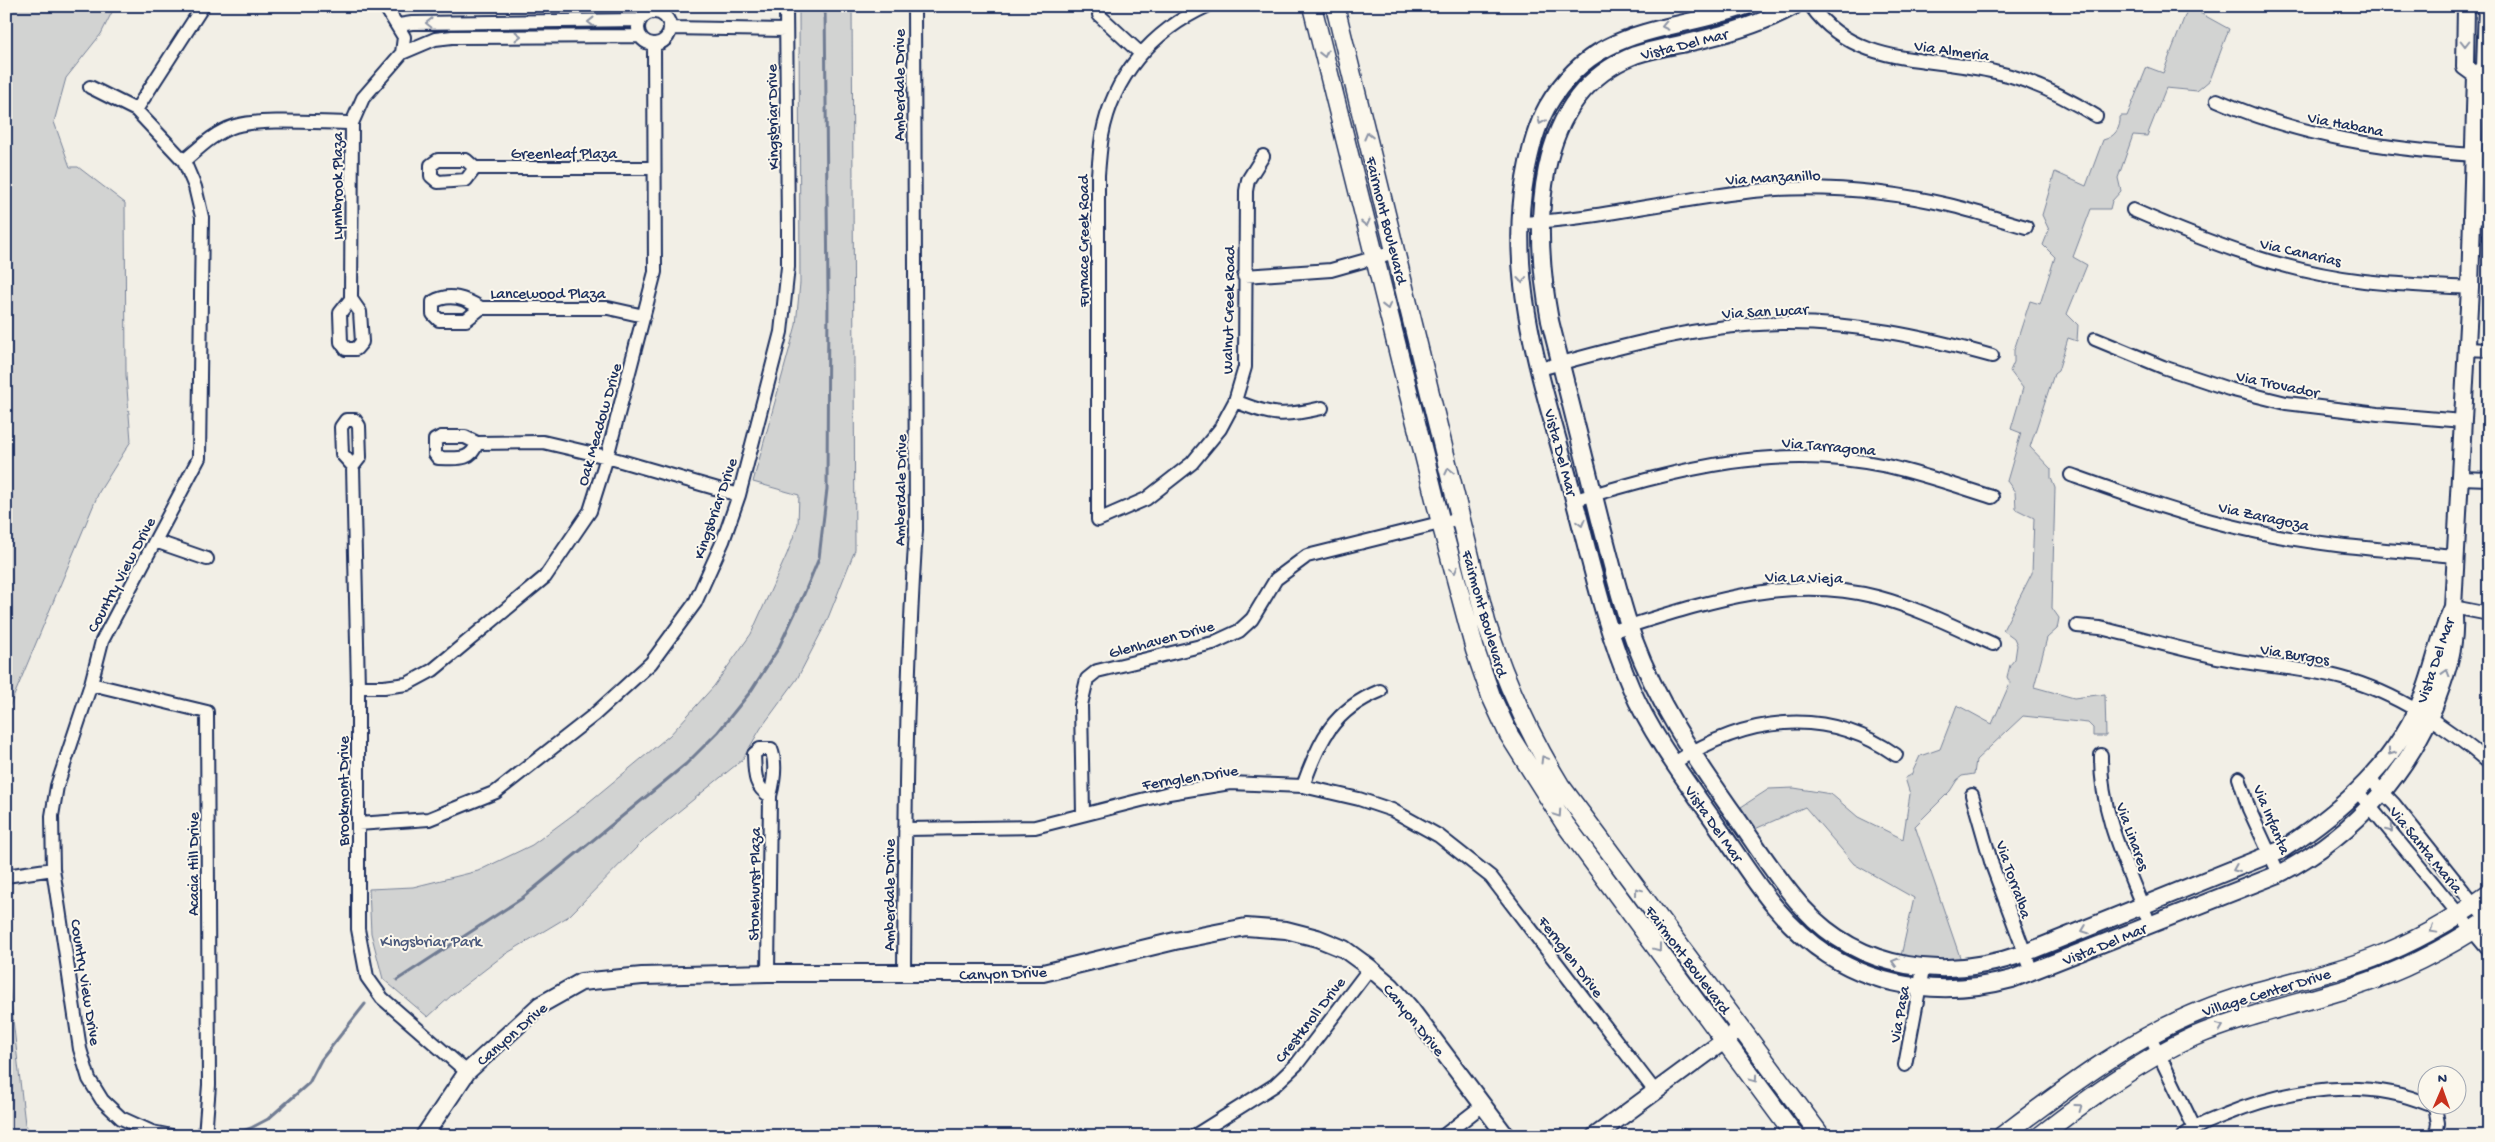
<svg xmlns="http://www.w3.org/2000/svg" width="2495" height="1142" viewBox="0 0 2495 1142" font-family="'Gochi Hand',sans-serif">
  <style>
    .green { fill: #d2d3d2; stroke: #768198 }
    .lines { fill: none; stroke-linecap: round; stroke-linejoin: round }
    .stream { stroke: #707b93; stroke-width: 3 }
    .minor-casing { stroke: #1b2f5e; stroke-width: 16 }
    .tertiary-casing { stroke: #1b2f5e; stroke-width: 20 }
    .secondary-casing { stroke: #1b2f5e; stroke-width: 21 }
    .minor { stroke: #fbf7ec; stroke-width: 12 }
    .tertiary { stroke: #fbf7ec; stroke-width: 16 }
    .secondary { stroke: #fbf7ec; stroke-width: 18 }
    .oneway { stroke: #8b93a5 }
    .labels { text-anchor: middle; stroke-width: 4; stroke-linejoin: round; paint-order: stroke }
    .street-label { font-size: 16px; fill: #1b2f5e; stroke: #fbf7ec }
    .park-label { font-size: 16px; fill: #49587b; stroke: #fbf7ec }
  </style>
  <rect width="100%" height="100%" fill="#f2efe6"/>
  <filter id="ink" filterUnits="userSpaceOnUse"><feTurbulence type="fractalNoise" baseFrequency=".02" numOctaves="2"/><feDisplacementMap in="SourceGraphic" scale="10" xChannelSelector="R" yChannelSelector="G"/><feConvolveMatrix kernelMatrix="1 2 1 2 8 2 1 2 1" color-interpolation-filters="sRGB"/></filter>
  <g filter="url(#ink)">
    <path class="green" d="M6,6H115L101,34L66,78L54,122L70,167H78L125,203L126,375L131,441L99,492L6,715Z
      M799,6H852L855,550L826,623L797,679L761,728L742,760L646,838L569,916L504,955L452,995L428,1017L383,979L371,933L369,889L413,887L478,871L532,845L578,811L670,735L714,686L751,634L787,554L798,524L799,495L753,482L796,325L800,283Z
      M2184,6H2202L2200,13L2229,29L2210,80L2197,91L2166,88L2147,136L2133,135L2118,178L2121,191L2112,201L2110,209H2091L2073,257L2087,265L2067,314L2078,325L2077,341L2068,338L2058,371L2054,374L2030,447L2051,469V478L2055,488L2052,608L2059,618L2057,629L2047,638L2034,687L2074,698L2105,694L2106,736H2093V728L2088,723L2023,716L1976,760L1974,774L1962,776L1957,780L1950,791L1915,826L1962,963L1901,956L1914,898L1854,864L1805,807L1755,829L1741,807L1769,789L1794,788L1831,794L1858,817L1903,839L1910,794L1905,778L1911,775L1920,756L1940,749L1957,705L1992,724L2010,683L2007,677L2010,665L2015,659L2017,645L2014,638L2003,630L2032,573L2034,518L2016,509L2015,492L2007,481L2021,433L2011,429L2023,388L2010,371L2014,362V350L2030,301L2040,304L2055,257L2043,245L2049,230L2042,215L2055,172L2086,186L2103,140C2115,137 2121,128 2120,116H2127L2147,67L2163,73L2186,13Z
      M6,959L25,1124L34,1136H6Z"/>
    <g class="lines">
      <path class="stream" d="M397,980L521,899L686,764L718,732L751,691L778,649L804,594L819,558L827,489L828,292L825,6
        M229,1136L251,1128L268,1119L309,1083L321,1060L365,1004"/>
      <g class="minor-casing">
        <path id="minor" d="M1207,6C1152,31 1113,76 1102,136C1100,149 1099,162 1098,175V520L1146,499L1192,463L1220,429L1235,401L1245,367L1246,191L1248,180L1263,156
          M1811,6C1855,68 1930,56 1995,72C2032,80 2064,96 2096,116
          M638 28a16 16 0 1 1 32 0a16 16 0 1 1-32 0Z
          M1099,15L1140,53
          M399,25L412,23L640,20
          M670,28L786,30
          M402,53L435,39L452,37L640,36
          M90,87L136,110L184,161L195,187L202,217L199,458L102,641L91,684L57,786L52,816L53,869L80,1049L89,1079L102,1100L121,1118L152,1132L172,1136
          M2217,100C2301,137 2384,149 2475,155
          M136,110L203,6
          M184,161C199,148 215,132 235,126C264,118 321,123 352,123
          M475,168L466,180L438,182L431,176V165L438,160H466L475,168H653
          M2133,210C2207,242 2284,272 2364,281C2399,285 2435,286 2470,288
          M2473,217L2489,218
          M1519,223C1606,219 1689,195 1776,189C1833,186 1893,192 1949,205C1975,211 2000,220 2026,227
          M1244,276L1331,270L1395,252
          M351,299L340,313L341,342L346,349H356L362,342L360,312L351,299L352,123L363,98L402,53L404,37L385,6
          M481,308L466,320H439L433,314V302C450,292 466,299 481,308H608L644,316
          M2095,339L2163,367L2229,389L2286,403L2378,414L2463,421
          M2467,349L2489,350
          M1540,369C1618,347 1701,324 1782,323C1854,322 1924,337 1992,356
          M1235,401C1271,416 1283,417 1322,408
          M477,443C471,462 456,458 438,458L435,454V440L441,437H465L477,443L543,442L607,457L739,495
          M353,466L342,454L341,427L346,420H355L359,426L360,457L353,466L358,687V929L367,977L382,998L467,1072
          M2071,475C2130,496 2188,517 2249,530C2317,546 2387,550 2456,556
          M2461,478L2489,479
          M1575,500C1681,469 1776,442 1887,466C1923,474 1957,486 1992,497
          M155,541L207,559
          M2453,607L2489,614
          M2077,626L2100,628C2144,638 2188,652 2233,660C2269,667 2306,668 2342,678C2395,692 2448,727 2489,763
          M1610,632C1698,605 1784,573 1877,597C1918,608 1955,627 1993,644
          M91,684L207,712L209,1085L205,1136
          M358,687H384L407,684L433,670L545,577L590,511L607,457L655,272L654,44
          M2101,755C2100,817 2128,868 2150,925
          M1674,763C1745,717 1824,705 1896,755
          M2239,778L2249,809L2279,874
          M2370,779L2394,804L2489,923
          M1303,786C1319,741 1333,710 1380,691
          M2358,792L2489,951
          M1972,795L1992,865L2032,972
          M1083,814L1081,705L1087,679L1097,671L1213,643L1239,631L1252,619L1276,579L1307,556L1460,518
          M358,824L429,819L496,792L594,715L651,663L695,603L723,541L739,495L781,332L788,267V228L786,6
          M905,829L1035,827L1169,793L1230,783L1303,786L1359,799L1392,810L1439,836L1491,877L1654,1090
          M6,876L53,869
          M768,973L770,796C774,781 777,764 771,749H760L754,754C755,772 753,786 770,796
          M904,974C905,826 906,677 916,530L914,6
          M2149,1034L2194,1127
          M1905,1065L1923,969
          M2429,1104L2435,1107L2438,1123L2436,1136
          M1194,1136L1275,1085L1297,1064L1370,968
          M1443,1136L1483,1105
          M2183,1136C2197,1125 2212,1120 2227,1114C2289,1089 2364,1077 2428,1104"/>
      </g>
      <g class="tertiary-casing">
        <path id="tertiary" d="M1746,6C1668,34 1594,24 1547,107C1535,129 1529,155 1525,179C1506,288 1547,395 1574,499C1591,562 1605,628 1631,688C1653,738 1687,782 1718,827C1750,873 1779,924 1828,955C1883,990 1950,996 2012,979L2279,874C2356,834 2415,768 2442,685C2451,659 2457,634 2453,607L2470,288L2476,75
          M1794,6C1762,24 1727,34 1691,42C1672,46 1653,49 1635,55C1530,96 1533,230 1550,321C1567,387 1583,454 1600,520C1611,560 1620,601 1634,640C1657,702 1692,754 1729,807C1753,840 1775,877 1803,908C1861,972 1947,981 2025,953L2283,849C2343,810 2398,761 2424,693C2435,664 2440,634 2453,607
          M2466,6L2465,67L2476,75
          M2476,75L2485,68L2487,6
          M424,1136L467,1072L540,1005L581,982L642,976L768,973H1043L1175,941L1246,927L1286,930L1317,938L1344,949L1370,968L1391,986L1410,1008L1506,1136
          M1595,1136L1740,1029"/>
      </g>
      <g class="secondary-casing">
        <path id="secondary" d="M1312,6L1441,523L1475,650L1491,696L1509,735L1565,824L1795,1136
          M1335,6L1486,622C1505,682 1528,732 1560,785L1821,1136
          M2002,1136C2066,1088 2128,1040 2203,1010C2258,987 2318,979 2373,958C2415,942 2453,920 2489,894
          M2040,1136C2088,1099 2137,1062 2193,1037C2245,1015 2299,1004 2353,987C2401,972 2447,948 2489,920"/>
      </g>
      <use href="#minor" class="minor"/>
      <use href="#tertiary" class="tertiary"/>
      <use href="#secondary" class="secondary"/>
    </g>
    <defs><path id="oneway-chevron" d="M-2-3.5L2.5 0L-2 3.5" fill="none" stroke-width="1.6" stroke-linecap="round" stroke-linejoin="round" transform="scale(1.25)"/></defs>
    <g class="oneway">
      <use href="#oneway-chevron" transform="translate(591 22) rotate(-180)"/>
      <use href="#oneway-chevron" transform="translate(429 23) rotate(-179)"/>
      <use href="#oneway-chevron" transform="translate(1665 26) rotate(168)"/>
      <use href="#oneway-chevron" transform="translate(518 36)"/>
      <use href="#oneway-chevron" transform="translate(2465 43) rotate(90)"/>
      <use href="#oneway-chevron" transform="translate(1324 54) rotate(76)"/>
      <use href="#oneway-chevron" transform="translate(1541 121) rotate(113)"/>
      <use href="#oneway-chevron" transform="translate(1368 136) rotate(-104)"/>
      <use href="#oneway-chevron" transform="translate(1366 223) rotate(76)"/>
      <use href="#oneway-chevron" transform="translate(1522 280) rotate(84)"/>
      <use href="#oneway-chevron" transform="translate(1387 306) rotate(76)"/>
      <use href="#oneway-chevron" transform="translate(1449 471) rotate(-103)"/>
      <use href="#oneway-chevron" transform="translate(1581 523) rotate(75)"/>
      <use href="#oneway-chevron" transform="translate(1454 570) rotate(75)"/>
      <use href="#oneway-chevron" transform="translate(2446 673) rotate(-73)"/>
      <use href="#oneway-chevron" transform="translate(2391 752) rotate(126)"/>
      <use href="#oneway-chevron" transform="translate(1544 759) rotate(-121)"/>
      <use href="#oneway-chevron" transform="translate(1558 814) rotate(56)"/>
      <use href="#oneway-chevron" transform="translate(2390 829) rotate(51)"/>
      <use href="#oneway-chevron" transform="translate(2236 869) rotate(157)"/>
      <use href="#oneway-chevron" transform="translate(1638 891) rotate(-127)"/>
      <use href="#oneway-chevron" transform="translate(2085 930) rotate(159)"/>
      <use href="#oneway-chevron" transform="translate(2433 930) rotate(151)"/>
      <use href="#oneway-chevron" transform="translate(1658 948) rotate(53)"/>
      <use href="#oneway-chevron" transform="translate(1895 962) rotate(-164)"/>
      <use href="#oneway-chevron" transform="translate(2220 1027) rotate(-21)"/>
      <use href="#oneway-chevron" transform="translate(1754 1079) rotate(54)"/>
      <use href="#oneway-chevron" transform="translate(2079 1107) rotate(-36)"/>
    </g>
  </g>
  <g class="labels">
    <g class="street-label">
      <text transform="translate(1684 43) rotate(-14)" y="6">Vista Del Mar</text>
      <text transform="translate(1952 49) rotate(8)" y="6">Via Almeria</text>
      <text transform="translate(898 85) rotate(-90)" y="6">Amberdale Drive</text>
      <text transform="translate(771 117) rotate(-91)" y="6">Kingsbriar Drive</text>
      <text transform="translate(2346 123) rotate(11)" y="6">Via Habana</text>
      <text x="564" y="158">Greenleaf Plaza</text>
      <text transform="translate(1773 176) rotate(-3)" y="6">Via Manzanillo</text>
      <text transform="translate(336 186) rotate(-90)" y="6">Lynnbrook Plaza</text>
      <text transform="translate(1388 220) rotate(76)" y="6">Fairmont Boulevard</text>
      <text transform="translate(1082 241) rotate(-90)" y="6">Furnace Creek Road</text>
      <text transform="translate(2301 251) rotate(13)" y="6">Via Canarias</text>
      <text x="548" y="298">Lancewood Plaza</text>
      <text transform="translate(1227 310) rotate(-89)" y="6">Walnut Creek Road</text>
      <text transform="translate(1765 310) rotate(-3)" y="6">Via San Lucar</text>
      <text transform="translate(2278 383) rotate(12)" y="6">Via Trovador</text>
      <text transform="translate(598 424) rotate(-74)" y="6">Oak Meadow Drive</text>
      <text transform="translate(1829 445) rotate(5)" y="6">Via Tarragona</text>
      <text transform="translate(1562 452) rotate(75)" y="6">Vista Del Mar</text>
      <text transform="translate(899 490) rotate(-89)" y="6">Amberdale Drive</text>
      <text transform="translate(714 508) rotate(-71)" y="6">Kingsbriar Drive</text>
      <text transform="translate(2264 515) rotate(12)" y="6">Via Zaragoza</text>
      <text transform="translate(120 574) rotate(-62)" y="6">Country View Drive</text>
      <text transform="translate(1804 576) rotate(1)" y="6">Via La Vieja</text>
      <text transform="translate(1486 613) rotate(74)" y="6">Fairmont Boulevard</text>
      <text transform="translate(1161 638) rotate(-15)" y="6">Glenhaven Drive</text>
      <text transform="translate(2295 653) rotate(9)" y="6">Via Burgos</text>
      <text transform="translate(2434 660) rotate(-71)" y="6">Vista Del Mar</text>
      <text transform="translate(1190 776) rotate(-9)" y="6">Fernglen Drive</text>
      <text transform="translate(342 791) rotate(-90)" y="6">Brookmont Drive</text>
      <text transform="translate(2273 819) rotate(67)" y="6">Via Infanta</text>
      <text transform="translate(1715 823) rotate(55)" y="6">Vista Del Mar</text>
      <text transform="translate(2134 836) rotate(70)" y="6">Via Linares</text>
      <text transform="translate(2427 849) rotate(51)" y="6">Via Santa Maria</text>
      <text transform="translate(192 864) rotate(-90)" y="6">Acacia Hill Drive</text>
      <text transform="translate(2015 879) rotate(71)" y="6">Via Torralba</text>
      <text transform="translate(753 884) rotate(-89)" y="6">Stonehurst Plaza</text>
      <text transform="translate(888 895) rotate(-90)" y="6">Amberdale Drive</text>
      <text transform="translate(2104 943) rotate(-22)" y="6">Vista Del Mar</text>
      <text transform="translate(1572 956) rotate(53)" y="6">Fernglen Drive</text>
      <text transform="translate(1689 959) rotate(53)" y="6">Fairmont Boulevard</text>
      <text transform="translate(1003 972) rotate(-2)" y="6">Canyon Drive</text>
      <text transform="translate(87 982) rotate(81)" y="6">Country View Drive</text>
      <text transform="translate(2266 991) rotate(-17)" y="6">Village Center Drive</text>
      <text transform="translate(1898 1014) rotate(-80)" y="6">Via Pasa</text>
      <text transform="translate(1309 1019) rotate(-52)" y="6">Crestknoll Drive</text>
      <text transform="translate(1415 1019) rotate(51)" y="6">Canyon Drive</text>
      <text transform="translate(511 1033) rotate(-41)" y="6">Canyon Drive</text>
    </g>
    <g class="park-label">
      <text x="431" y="946">Kingsbriar Park</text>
    </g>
  </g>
  <rect width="2495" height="1142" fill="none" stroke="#fbf7ec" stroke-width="25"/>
  <rect x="12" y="12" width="2470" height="1117" fill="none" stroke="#1b2f5e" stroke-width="2" filter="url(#ink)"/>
  <g transform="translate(2442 1090) rotate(2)"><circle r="24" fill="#fbf7ec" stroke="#a1a7b3"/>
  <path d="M0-4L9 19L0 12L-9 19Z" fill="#c8321e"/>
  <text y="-8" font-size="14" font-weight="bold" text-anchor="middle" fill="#1b2f5e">N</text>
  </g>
</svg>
